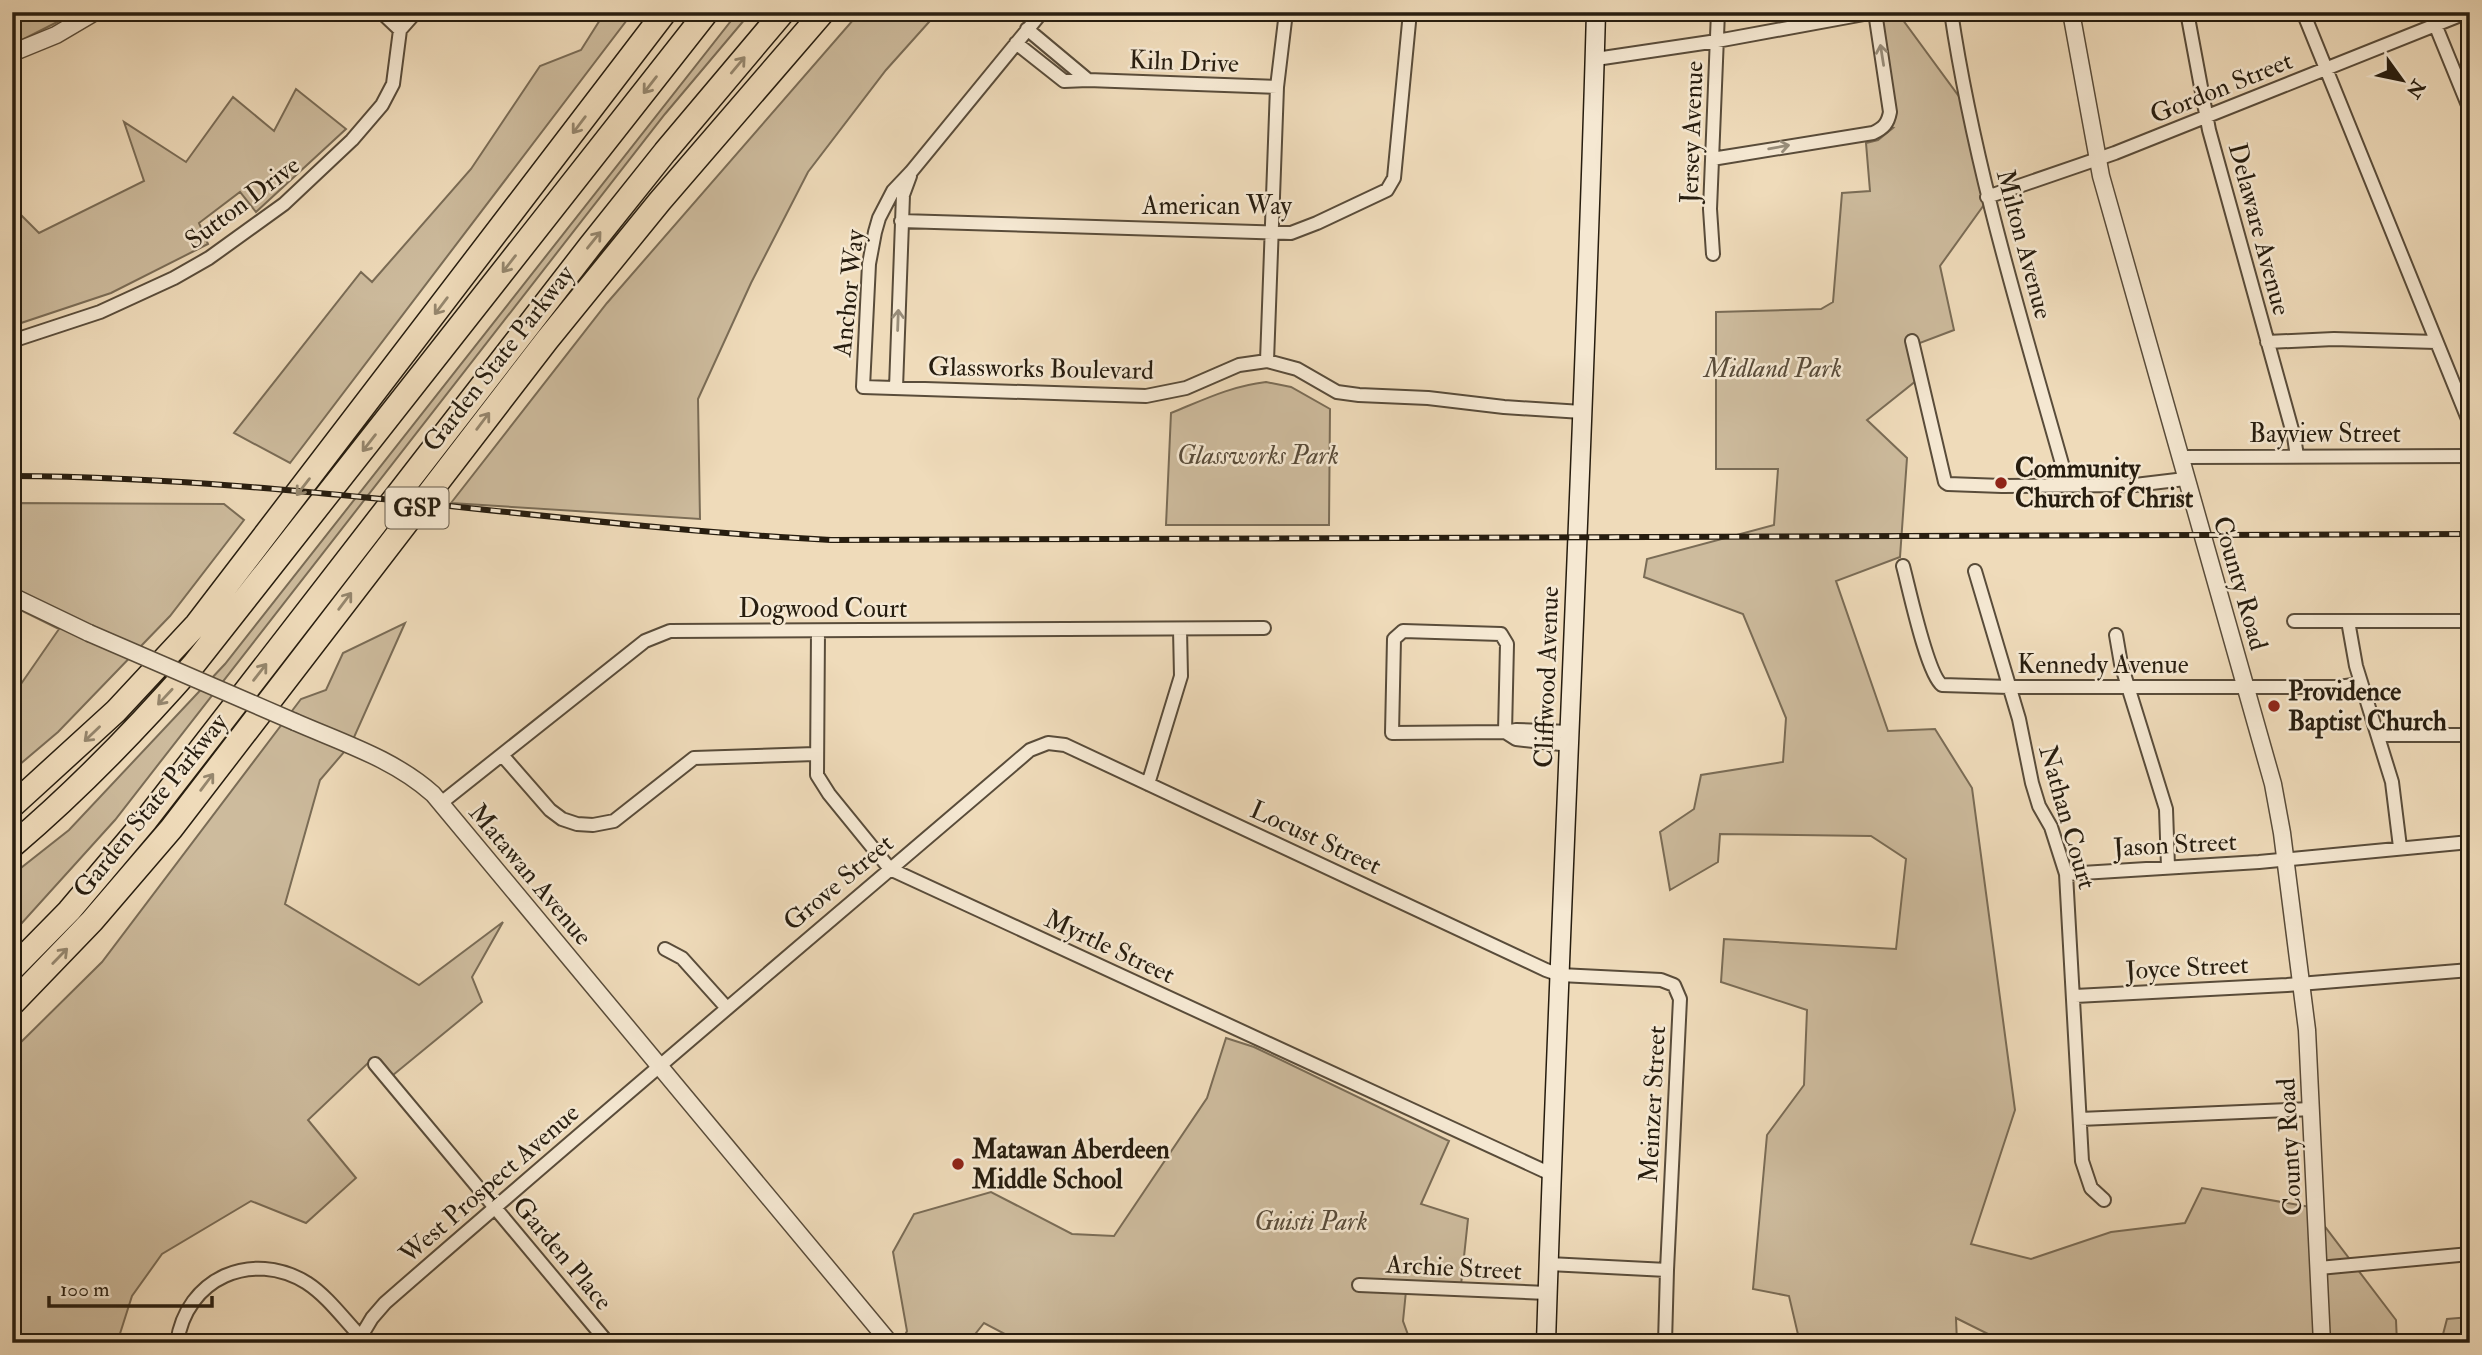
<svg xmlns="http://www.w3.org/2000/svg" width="2482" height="1355" viewBox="0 0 2482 1355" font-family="'IM FELL Double Pica',serif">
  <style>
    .green { fill: #cdbb9d; stroke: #7a6c56; stroke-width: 2 }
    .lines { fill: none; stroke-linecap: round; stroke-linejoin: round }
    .minor-casing { stroke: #594c3a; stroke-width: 16 }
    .tertiary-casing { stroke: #594c3a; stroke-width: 19 }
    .secondary-casing { stroke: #271d0f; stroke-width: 21 }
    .motorway-casing { stroke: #271d0f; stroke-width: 26 }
    .minor { stroke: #f5e8d2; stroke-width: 12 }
    .tertiary { stroke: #f5e8d2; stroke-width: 16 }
    .secondary { stroke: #f5e8d2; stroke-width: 18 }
    .motorway { stroke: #efdbba; stroke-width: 23 }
    .rail-casing { stroke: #271d0f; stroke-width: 6 }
    .rail { stroke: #f5e8d2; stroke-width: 3.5; stroke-dasharray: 10; stroke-linecap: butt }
    .tertiary-bridge-casing { stroke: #594c3a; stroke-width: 19; stroke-linecap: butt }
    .tertiary-bridge { stroke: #f5e8d2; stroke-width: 16 }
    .oneway { stroke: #988d7a }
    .oneway2 { stroke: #95866d }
    .poi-dot { fill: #8f2418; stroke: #f5e8d2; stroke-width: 2.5 }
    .labels { text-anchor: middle; stroke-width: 5; stroke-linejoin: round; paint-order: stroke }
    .shield { fill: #f5e8d2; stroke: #655a4a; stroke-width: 2 }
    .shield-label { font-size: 24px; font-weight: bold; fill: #271d0f }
    .street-label { font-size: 26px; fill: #271d0f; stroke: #f5e8d2 }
    .park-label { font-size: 26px; font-style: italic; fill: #594c3a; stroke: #f5e8d2 }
    .poi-label { font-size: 26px; font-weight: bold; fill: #271d0f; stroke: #f5e8d2; text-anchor: start }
  </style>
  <rect width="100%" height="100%" fill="#efdbba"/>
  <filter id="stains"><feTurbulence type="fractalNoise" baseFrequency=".00286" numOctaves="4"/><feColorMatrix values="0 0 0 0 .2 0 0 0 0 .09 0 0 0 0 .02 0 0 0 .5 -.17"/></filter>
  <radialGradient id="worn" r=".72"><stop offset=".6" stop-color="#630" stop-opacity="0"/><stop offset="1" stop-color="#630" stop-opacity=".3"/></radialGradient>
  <path class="green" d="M12,12H77L12,45Z
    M605,12H633L290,463L234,433L361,272L372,282L471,169L540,66L581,50Z
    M738,12H751L665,114L115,820L12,934V875L69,830L225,664Z
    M860,12H938L886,70L808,172L751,283L698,399L700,519L451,503L607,303Z
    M1869,12H1897L1963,102L1986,202L1940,266L1954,330L1909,347L1917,380L1867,420L1907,458L1900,557L1836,581L1888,731L1935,729L1972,788L2015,1110L1971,1244L2031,1259L2111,1232L2185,1223L2202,1188L2310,1207L2396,1320L2397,1343H2006L1956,1318L1957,1343H1800L1789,1296L1753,1289L1767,1135L1804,1085L1807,1010L1721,982L1724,939L1896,949L1906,859L1871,836L1720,834L1718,862L1670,890L1660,832L1694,809L1701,775L1783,762L1786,718L1743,614L1644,577L1647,559L1774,525L1778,469H1716V312L1821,309L1833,302L1842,193L1870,191L1866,143L1878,140L1893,128L1886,127Z
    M296,89L346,129L256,212L240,192L199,223L208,244L111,293L12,326V206L39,233L144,181L124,122L186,162L233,97L274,131Z
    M1266,382L1291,387L1330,409L1329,525H1166L1171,413C1203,400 1231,386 1266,382Z
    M12,503L224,504L244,520L170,616L58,732L12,771V697L59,629L12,606Z
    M405,623L351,744L320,780L285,904L419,985L503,922L472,977L482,1002L387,1080L368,1063L308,1120L356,1178L306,1223L251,1201L162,1254L132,1296L117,1343H12V1051L102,962L301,699L326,690L343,653Z
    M1226,1038L1254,1047L1449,1141L1421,1204L1468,1219L1461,1285L1407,1281L1403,1321L1411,1343H1237L1235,1340L1233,1343H1022L984,1323L968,1343H901L907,1331L893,1252L914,1214L991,1192L1072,1234L1114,1236L1207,1098Z
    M2470,1317V1343H2408L2441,1342L2447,1319Z"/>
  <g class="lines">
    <g class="minor-casing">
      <path id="minor" d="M381,12L400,30
        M1042,12L911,172L893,191L879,218L875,232L869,264L863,387L1146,396L1186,388L1239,365L1267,361L1297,369L1337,392L1359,395L1428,398L1504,407L1582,412
        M1951,12C1975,173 2024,328 2068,485
        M2187,12L2209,130L2294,437L2297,456
        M2303,12L2470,424
        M2430,12L2470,110
        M1027,29L1088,80L1277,87
        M1016,43L1064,81L1088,80
        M1596,59L1717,41L1875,12
        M1712,159L1873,133C1884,128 1888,123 1890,112L1875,12
        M1987,197L2115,153L2468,12
        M901,221L1291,233L1317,223L1387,190L1394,178L1410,12
        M1713,254L1710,209L1718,12
        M12,341L100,312L174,278L209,258L284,204L352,140L382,105L393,84L400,30L416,12
        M1912,341L1945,482L1948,484L2002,486L2135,485L2185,479
        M2267,342L2334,339L2436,342
        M1267,361L1277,87L1286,12
        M896,388L903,195L910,176
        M2180,457L2470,456
        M1903,566C1909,588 1927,674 1942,685L2009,687H2338L2361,684
        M1975,571L2019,719L2032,783L2039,806L2051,827L2066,874L2082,1161L2091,1188L2104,1200
        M2294,621H2470
        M2348,621L2356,666L2392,782L2400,847
        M818,631L817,775L829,794L890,869L1551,1174
        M2116,635L2121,664L2166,809L2168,867
        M1505,732L1507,644L1501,634L1403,631L1394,639L1392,733L1505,732L1516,730L1570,732
        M1505,732L1516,739L1570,745
        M2378,735H2470
        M502,755L550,810L562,819L577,824L593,825L614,821L694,758L815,754
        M1148,784L1181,676L1180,629
        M441,803L645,641L670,631L1264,628
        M2066,874L2259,862L2470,842
        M665,949L682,958L726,1007
        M2075,996L2287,985L2470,970
        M375,1064L608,1343
        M2080,1119L2312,1109
        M1549,1264L1667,1270
        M2319,1268L2470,1254
        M1359,1285L1547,1293
        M177,1343C186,1278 252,1249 307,1283C327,1296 343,1318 360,1336
        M357,1343L372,1318L385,1303C599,1116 815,934 1030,750L1048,743L1065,745L1546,970L1560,975L1661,980L1674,985L1680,999L1667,1270L1665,1343"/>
    </g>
    <g class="tertiary-casing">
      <path id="tertiary" d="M2071,12L2101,176L2273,784L2282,833L2307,1030L2322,1343
        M12,53L56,35L95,12
        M12,596L89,633
        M295,722C343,743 394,759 433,794L890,1343"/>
    </g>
    <g class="secondary-casing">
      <path id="secondary" d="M1546,1343C1560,899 1584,456 1596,12"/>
    </g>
    <g class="motorway-casing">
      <path id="motorway" d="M12,806L116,711L197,624L665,12
        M12,846C78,790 137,729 194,664L707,12
        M12,969L69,911L146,820L590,246L665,152L783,12
        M12,1004L92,921L171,829L547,340L660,201L823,12"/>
    </g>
    <use href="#minor" class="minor"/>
    <use href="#tertiary" class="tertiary"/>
    <use href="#secondary" class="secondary"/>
    <use href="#motorway" class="motorway"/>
    <g class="rail-casing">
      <path id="rail" d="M12,476C287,477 558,526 831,540L2470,534"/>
    </g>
    <use href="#rail" class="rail"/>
    <g class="tertiary-bridge-casing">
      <path id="tertiary-bridge" d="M89,633L295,722"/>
    </g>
    <use href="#tertiary-bridge" class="tertiary-bridge"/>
  </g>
  <defs><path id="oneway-shaft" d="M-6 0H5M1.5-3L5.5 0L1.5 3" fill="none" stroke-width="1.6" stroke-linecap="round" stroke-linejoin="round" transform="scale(1.75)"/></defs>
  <g class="oneway">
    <use href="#oneway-shaft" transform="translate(1882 55) rotate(-99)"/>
    <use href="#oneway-shaft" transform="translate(1779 147) rotate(-10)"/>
    <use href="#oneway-shaft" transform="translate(898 320) rotate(-88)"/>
  </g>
  <g class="oneway2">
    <use href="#oneway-shaft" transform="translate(738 65) rotate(-50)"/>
    <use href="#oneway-shaft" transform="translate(650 85) rotate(128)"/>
    <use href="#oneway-shaft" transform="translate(579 125) rotate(127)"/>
    <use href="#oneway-shaft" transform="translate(594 240) rotate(-51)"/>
    <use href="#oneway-shaft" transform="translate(509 264) rotate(128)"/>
    <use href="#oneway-shaft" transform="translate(441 306) rotate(127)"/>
    <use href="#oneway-shaft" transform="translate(483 421) rotate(-53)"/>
    <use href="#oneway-shaft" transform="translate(369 443) rotate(128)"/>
    <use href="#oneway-shaft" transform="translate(303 487) rotate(128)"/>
    <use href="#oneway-shaft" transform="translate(345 601) rotate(-53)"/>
    <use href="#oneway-shaft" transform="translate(260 672) rotate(-52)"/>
    <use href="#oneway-shaft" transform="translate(165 697) rotate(133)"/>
    <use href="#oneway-shaft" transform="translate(92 734) rotate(136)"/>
    <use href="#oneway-shaft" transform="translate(207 782) rotate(-53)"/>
    <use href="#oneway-shaft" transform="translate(60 956) rotate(-46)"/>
  </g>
  <g class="poi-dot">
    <circle cx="2001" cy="483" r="7"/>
    <circle cx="2274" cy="706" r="7"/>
    <circle cx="958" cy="1164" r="7"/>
  </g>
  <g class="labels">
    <rect class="shield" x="385.5" y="487.5" width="63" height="41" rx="5"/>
    <g class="shield-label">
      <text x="417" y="516">GSP</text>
    </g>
    <g class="street-label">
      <text transform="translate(1184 61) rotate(2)" y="9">Kiln Drive</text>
      <text transform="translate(2221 87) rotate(-22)" y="9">Gordon Street</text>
      <text transform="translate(1691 132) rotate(-88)" y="9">Jersey Avenue</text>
      <text transform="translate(242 202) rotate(-37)" y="9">Sutton Drive</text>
      <text x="1217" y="214">American Way</text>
      <text transform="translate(2260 229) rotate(75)" y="9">Delaware Avenue</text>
      <text transform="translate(2025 244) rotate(75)" y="9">Milton Avenue</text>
      <text transform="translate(848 293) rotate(-84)" y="9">Anchor Way</text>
      <text transform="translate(498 358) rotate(-52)" y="9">Garden State Parkway</text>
      <text transform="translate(1041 368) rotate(1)" y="9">Glassworks Boulevard</text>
      <text x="2325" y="442">Bayview Street</text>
      <text transform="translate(2241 583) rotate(74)" y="9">County Road</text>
      <text x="823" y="617">Dogwood Court</text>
      <text x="2103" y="673">Kennedy Avenue</text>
      <text transform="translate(1546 677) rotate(-88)" y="9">Cliffwood Avenue</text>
      <text transform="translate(150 805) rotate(-51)" y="9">Garden State Parkway</text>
      <text transform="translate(2068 817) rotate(74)" y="9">Nathan Court</text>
      <text transform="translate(1316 837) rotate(25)" y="9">Locust Street</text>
      <text transform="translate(2175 844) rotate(-3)" y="9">Jason Street</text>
      <text transform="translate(531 874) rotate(50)" y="9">Matawan Avenue</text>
      <text transform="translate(838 882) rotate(-40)" y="9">Grove Street</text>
      <text transform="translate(1110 946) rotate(25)" y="9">Myrtle Street</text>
      <text transform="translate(2187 967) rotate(-3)" y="9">Joyce Street</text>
      <text transform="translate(1652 1104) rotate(-87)" y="9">Meinzer Street</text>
      <text transform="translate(2289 1147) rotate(-93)" y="9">County Road</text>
      <text transform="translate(489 1183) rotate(-41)" y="9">West Prospect Avenue</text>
      <text transform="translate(563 1253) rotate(50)" y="9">Garden Place</text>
      <text transform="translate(1454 1267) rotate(3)" y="9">Archie Street</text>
    </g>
    <g class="park-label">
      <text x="1773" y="377">Midland Park</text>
      <text x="1258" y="464">Glassworks Park</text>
      <text x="1311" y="1230">Guisti Park</text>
    </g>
    <g class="poi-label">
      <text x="2015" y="477">Community<tspan x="2015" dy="30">Church of Christ</tspan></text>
      <text x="2288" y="700">Providence<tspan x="2288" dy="30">Baptist Church</tspan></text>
      <text x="972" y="1158">Matawan Aberdeen<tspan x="972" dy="30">Middle School</tspan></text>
    </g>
  </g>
  <rect width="2482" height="1355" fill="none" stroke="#efdbba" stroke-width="42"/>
  <rect x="14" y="14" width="2454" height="1327" fill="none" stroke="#271d0f" stroke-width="3.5"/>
  <rect x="21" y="21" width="2440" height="1313" fill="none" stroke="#271d0f" stroke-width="2"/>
  <g transform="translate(2402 80) rotate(123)" stroke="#f5e8d2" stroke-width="5" paint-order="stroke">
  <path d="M0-5L12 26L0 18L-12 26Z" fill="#271d0f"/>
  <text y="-10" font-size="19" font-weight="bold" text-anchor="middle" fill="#271d0f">N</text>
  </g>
  <path d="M49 1296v10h163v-10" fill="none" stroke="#271d0f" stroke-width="3.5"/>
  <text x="60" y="1296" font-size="21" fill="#271d0f" stroke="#f5e8d2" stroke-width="5" paint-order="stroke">100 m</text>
  <rect width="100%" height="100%" filter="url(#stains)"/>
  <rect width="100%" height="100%" fill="url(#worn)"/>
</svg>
